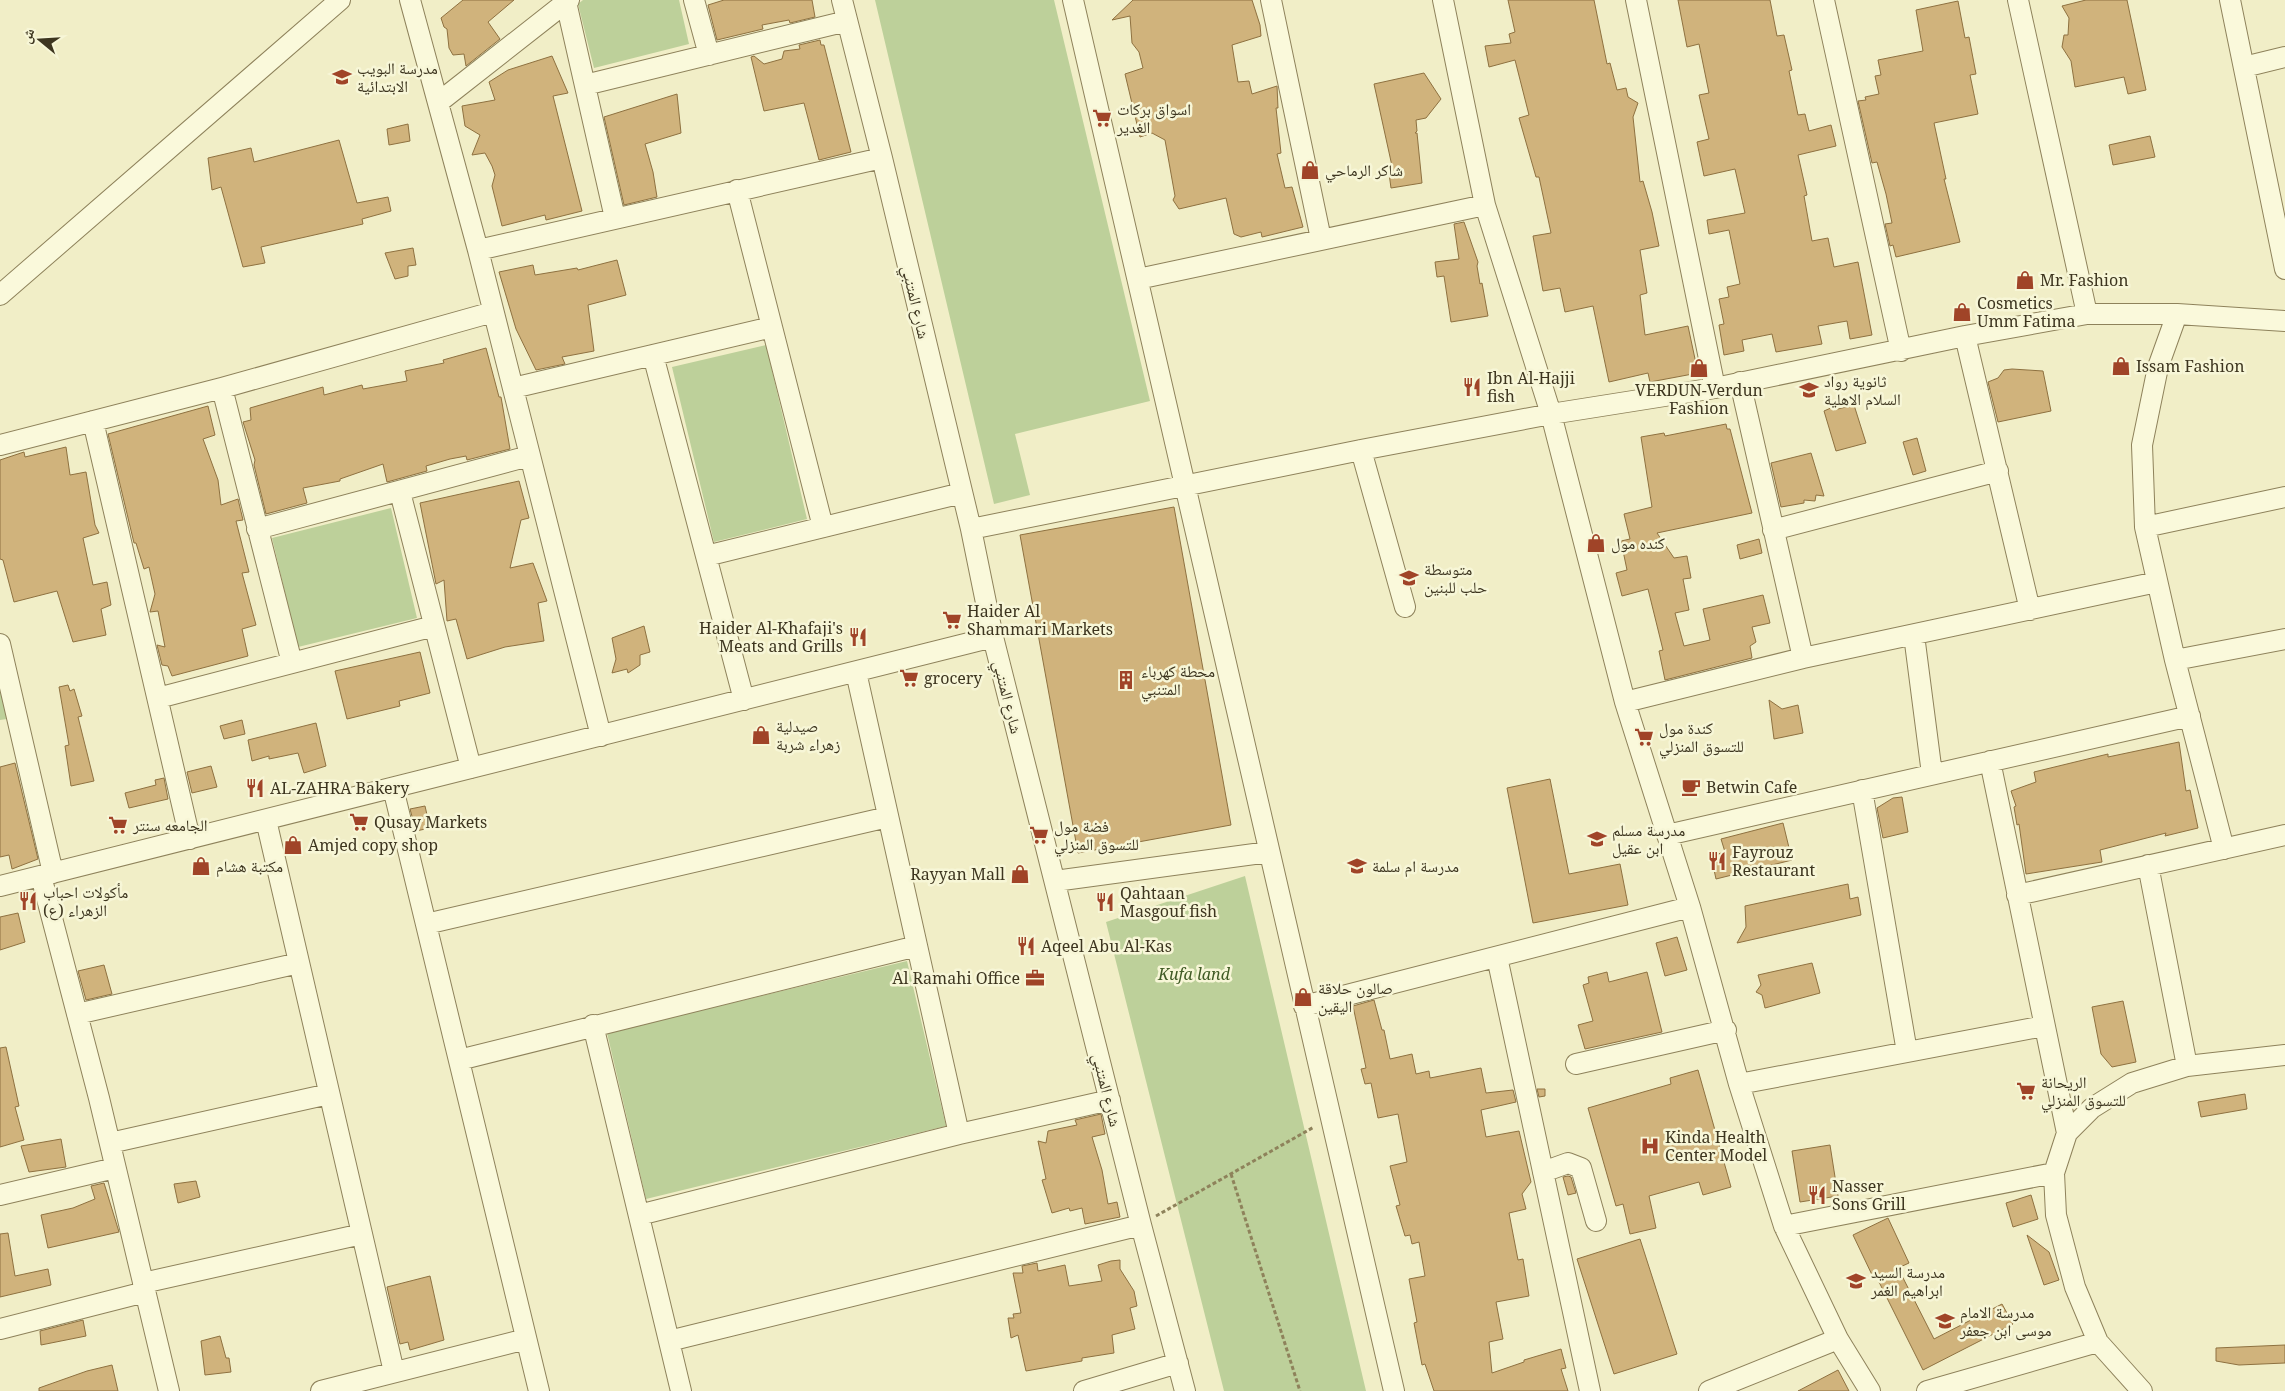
<svg xmlns="http://www.w3.org/2000/svg" width="2285" height="1391" viewBox="0 0 2285 1391" font-family="'Noto Serif','Noto Naskh Arabic',serif">
  <style>
    .green { fill: #bdd09a }
    .building { fill: #d0b37c; stroke: #8e7140 }
    .lines { fill: none; stroke-linecap: round; stroke-linejoin: round }
    .minor-casing { stroke: #8e825b; stroke-width: 22 }
    .path { stroke: #8e825b; stroke-width: 3; stroke-dasharray: 4 2.5; stroke-linecap: butt }
    .minor { stroke: #faf9db; stroke-width: 20 }
    .labels { text-anchor: middle; stroke-width: 5; stroke-linejoin: round; paint-order: stroke }
    .poi-label { font-size: 16px; fill: #3d351f; stroke: #f7f6d7; text-anchor: start }
    .street-label { font-size: 16px; fill: #3d351f; stroke: #f7f6d7 }
    .park-label { font-size: 16px; font-style: italic; fill: #405b25; stroke: #f7f6d7 }
  </style>
  <rect width="100%" height="100%" fill="#f1eec7"/>
  <path class="green" d="M583,0H679L689,44L594,68L578,4Z
    M875,0H1054L1150,401L1015,434L1030,495L994,504Z
    M766,345L807,519L714,542L672,367Z
    M391,508L417,618L298,647L272,538Z
    M0,687L7,719L0,720Z
    M1245,876L1366,1391H1224L1106,922Z
    M907,961L946,1126L646,1199L607,1033Z"/>
  <path class="building" d="M463,0H514L488,22L500,39L466,66L464,54L453,55L449,48L447,29L444,27L441,18Z
    M724,0H812L815,17L790,23L789,20L762,25L763,29L717,40L708,5Z
    M1133,0H1252L1260,25L1261,36L1232,45L1238,82L1249,81L1252,94L1277,86L1278,108H1276L1281,153L1277,154L1285,188L1292,187L1303,227L1262,237L1261,232L1241,237L1234,234L1226,198L1179,209L1173,200L1175,196L1165,140L1152,133L1140,137L1125,74L1143,68L1139,52L1132,43L1130,16L1112,20Z
    M1508,0H1594L1607,64L1610,63L1617,90L1626,88L1628,97L1638,103L1633,117L1640,182L1643,181L1652,212L1659,246L1640,250L1647,293L1640,295L1645,335L1688,326L1698,373L1650,382L1648,373L1609,382L1593,306L1565,312L1560,288L1543,291L1533,236L1551,233L1539,177H1536L1519,118L1529,115L1515,60L1489,67L1485,46L1511,43L1509,34L1515,32Z
    M1678,0H1770L1777,36L1784,35L1792,70L1789,71L1798,115L1805,114L1809,131L1831,125L1836,146L1798,155L1807,195L1804,196L1812,241L1828,238L1834,267L1858,262L1872,335L1850,339L1847,321L1818,326L1822,344L1776,352L1772,334L1742,340L1744,351L1724,355L1719,325L1724,324L1719,299L1729,297L1727,287L1740,284L1729,230L1709,234L1707,220L1745,213L1735,169L1704,176L1697,142L1709,139L1699,95L1709,93L1699,44L1687,47Z
    M2086,0H2127L2146,90L2128,94L2124,77L2075,87L2071,61L2062,47L2064,35H2068L2069,18L2062,6Z
    M1958,1L1965,38L1969,37L1976,74L1970,75L1978,114L1934,123L1946,179H1944L1960,242L1896,257L1893,245L1890,246L1885,224L1892,223L1886,194L1877,162L1872,163L1858,101L1866,100L1865,97L1879,94L1875,76L1881,75L1878,60L1923,51L1916,10Z
    M820,40L821,45H824L851,152L819,160L804,103L764,111L751,57L754,56L764,64L782,59L784,51L800,49L799,45Z
    M552,56L568,93L553,96L582,211L546,220L545,215L502,226L492,186L495,175L492,166L485,153L472,155L480,135L465,126L462,106L495,100L489,82L508,70Z
    M1424,73L1441,99L1426,118L1416,120L1417,131L1415,133H1417L1422,183L1391,188L1388,166H1392L1374,84Z
    M677,94L681,133L645,144L653,172L657,197L624,205L604,117Z
    M408,124L410,141L389,145L387,129Z
    M2150,136L2155,157L2113,165L2109,145Z
    M339,140L357,203L388,197L391,211L362,219L363,224L261,247L265,263L243,267L221,187L212,190L208,158L251,148L254,162Z
    M1464,222L1478,262L1477,266L1480,284L1482,283L1488,316L1451,322L1444,276L1437,277L1435,262L1459,259L1454,224Z
    M413,248L416,265L408,266V276L395,279L385,253Z
    M617,260L626,295L588,305L594,351L562,357L565,364L536,370L516,329L499,272L533,265L535,275L577,268L578,270Z
    M486,348L499,397H501L510,449L467,460L466,456L450,459L426,466L427,471L387,482L383,464L340,479V481L303,488L307,503L266,514L254,465L255,460L243,422L251,420L250,408L323,387L324,395L362,385L363,389L407,381L405,371L444,363L443,360Z
    M2012,369L2043,371L2051,411L1998,422L1988,382L1998,378L2004,370Z
    M1854,405L1866,443L1836,451L1824,411L1833,407L1838,409Z
    M208,406L215,435L203,439L218,480L221,505L238,499L243,520L236,521L249,572L242,573L256,625L242,629L248,656L172,676L168,666L162,665L157,645L165,647L158,611L150,612L155,594L149,567L144,569L136,543H134L108,434Z
    M1726,424L1727,429H1730L1752,513L1657,533L1674,558L1687,556L1691,578L1683,579L1689,610L1675,613L1684,646L1710,640L1703,609L1763,595L1770,623L1752,627L1756,642L1750,646L1752,658L1665,680L1659,651L1663,650L1648,589L1622,596L1616,573L1627,570L1621,541L1630,539L1624,514L1652,507L1641,437L1664,433L1665,436Z
    M1917,438L1926,471L1913,475L1903,442Z
    M66,447L70,475L86,472L95,525L99,533L83,538L93,585L107,582L111,605L101,609L106,635L73,642L57,591L14,602L3,560L0,559V460L24,452L25,457Z
    M1811,453L1824,496L1816,495L1815,501L1804,500V503L1781,507L1771,463Z
    M519,481L529,518L521,520L510,568L533,563L547,601L538,603L544,641L505,647L467,659L456,619L447,621L444,580L436,584L420,503Z
    M1174,507L1231,825L1078,853L1020,535Z
    M1759,539L1762,553L1740,559L1737,545Z
    M644,626L650,652L640,655V665L628,673L627,669L612,673L616,659L612,638Z
    M420,652L430,693L399,701L400,706L347,719L335,671Z
    M68,685L70,691L74,689L82,716L78,717L94,781L71,786L65,746L69,745L59,687Z
    M1769,700L1782,709L1798,705L1803,733L1774,739Z
    M242,720L245,734L224,739L220,726Z
    M316,723L326,766L304,773L298,753L269,759V756L252,761L248,740Z
    M2179,742L2186,791L2190,790L2198,828L2165,836L2166,833L2100,850L2102,862L2026,874L2019,824L2017,825L2014,807L2016,806L2011,791L2036,782L2034,772L2108,754V757Z
    M15,763L38,859L12,869L9,855L0,857V767Z
    M211,766L217,787L192,793L187,772Z
    M164,778L168,799L129,808L125,793L156,785L155,780Z
    M1550,779L1569,874L1620,864L1628,905L1533,923L1507,788Z
    M1902,797L1908,832L1883,838L1877,808L1893,798Z
    M425,806L430,828L416,831L410,809Z
    M1783,823L1792,860L1716,879L1711,856L1725,852L1721,839Z
    M1848,884L1850,899L1858,897L1861,915L1737,943L1746,927L1745,906Z
    M18,913L25,942L0,950V917Z
    M1677,937L1687,970L1665,976L1656,943Z
    M1812,963L1820,993L1765,1008L1762,995L1756,992L1761,985L1758,975Z
    M104,965L112,994L86,1000L78,971Z
    M1607,972L1609,982L1647,972L1662,1032L1585,1049L1578,1025L1593,1021L1583,985L1589,983L1588,977Z
    M1374,1000L1382,1030H1384L1390,1059L1412,1054L1416,1074L1429,1071L1430,1078L1481,1068L1486,1093L1513,1090L1516,1102L1481,1110L1486,1137L1519,1131L1531,1182L1522,1194L1526,1209L1509,1213L1518,1260L1523,1259L1529,1296L1496,1302L1503,1339L1489,1342L1492,1373L1524,1362V1360L1561,1349L1566,1368L1561,1369L1568,1391H1434L1425,1364L1422,1365L1414,1323L1417,1322L1409,1279L1425,1276L1419,1242L1412,1244L1410,1235L1405,1236L1396,1206L1400,1205L1390,1166L1407,1162L1398,1114L1378,1118L1371,1083L1365,1084L1361,1069L1366,1068L1353,1006Z
    M2123,1001L2136,1062L2112,1067L2101,1054L2092,1007Z
    M6,1047L19,1106L15,1107L24,1140L0,1147V1048Z
    M1698,1070L1731,1187L1703,1195L1699,1182L1649,1196L1656,1228L1630,1234L1623,1204L1616,1206L1588,1108L1671,1084L1670,1078Z
    M1537,1089H1545V1096L1539,1097Z
    M2245,1094L2247,1109L2201,1117L2198,1102Z
    M1101,1114L1105,1134L1092,1137L1102,1170L1108,1204L1117,1202L1120,1217L1085,1224L1082,1208L1070,1211L1069,1208L1052,1213L1042,1180L1046,1179L1038,1141L1046,1143L1048,1131L1077,1125L1075,1120Z
    M61,1139L66,1167L29,1172L21,1146Z
    M1830,1145L1838,1196L1800,1202L1792,1151Z
    M1568,1176L1571,1177L1576,1193L1568,1195L1563,1177Z
    M196,1181L200,1197L178,1203L174,1184Z
    M104,1183L119,1232L48,1248L41,1215L73,1208L95,1199L91,1186Z
    M2031,1195L2038,1219L2013,1227L2006,1203Z
    M1888,1218L1909,1263L1898,1268L1934,1339L2002,1304L2013,1324L1923,1370L1877,1278L1874,1279L1853,1235Z
    M8,1233L15,1276L48,1269L51,1285L0,1297V1234Z
    M2027,1235L2049,1252L2059,1280L2044,1285Z
    M1640,1239L1677,1354L1614,1374L1577,1259Z
    M1120,1260V1269L1134,1291L1137,1306L1130,1308L1135,1329L1112,1335L1114,1353L1082,1358V1361L1026,1371L1018,1335L1011,1338L1008,1318H1014L1013,1314L1021,1313L1013,1273H1023L1022,1266L1037,1263L1038,1271L1065,1265L1069,1286L1102,1281L1098,1265L1111,1261Z
    M430,1276L444,1340L410,1350L408,1342L400,1344L387,1287Z
    M83,1320L86,1336L41,1345L40,1331Z
    M220,1336L226,1358H229L231,1372L205,1375L201,1341Z
    M2285,1345V1363L2239,1365L2216,1361V1348Z
    M112,1365L118,1391H39V1388L87,1371Z
    M1838,1370L1849,1391H1798Z"/>
  <g class="lines">
    <g class="minor-casing">
      <path id="minor" d="M410,0L478,250L601,736
        M694,0L709,55
        M842,0L882,158L971,529L993,637L1141,1225L1185,1391
        M1073,0L1394,1391
        M1271,0L1321,239
        M1443,0L1485,205L1551,414L1625,702L1690,907L1739,1084L1784,1226L1838,1339L1870,1391
        M1636,0L1715,388
        M1824,0L1901,351
        M2018,0L2087,314
        M2230,0L2285,269
        M566,2L615,218
        M2244,67L2285,57
        M585,85L847,21
        M439,102L569,0
        M737,190L823,527
        M478,250L882,158
        M1138,279L1485,205
        M0,295L340,0
        M2177,314L2158,367L2142,445L2145,527L2175,660L2224,849
        M1965,336L2030,610
        M653,355L744,700
        M1740,382L1803,658
        M222,388L292,663
        M513,388L772,327
        M93,421L190,839
        M0,445L222,388L493,312
        M1361,450L1405,607
        M400,492L471,768
        M2145,527L2285,497
        M257,529L529,456
        M971,529L1361,450L1551,414L1715,388L1965,336L2087,314H2177L2285,321
        M1773,530L1998,471
        M706,556L962,493
        M1914,635L1932,774
        M0,644L53,873
        M2175,660L2285,639
        M856,672L959,1134
        M158,698L434,626
        M1625,702L1803,658L2157,582
        M1990,761L2067,1133
        M393,788L539,1391
        M1862,790L1907,1052
        M266,820L394,1372
        M1667,835L2190,716
        M2148,865L2187,1066
        M41,876L99,1098L169,1391
        M1055,881L1269,852
        M0,886L993,637
        M2017,895L2285,835
        M426,924L888,817
        M1497,957L1590,1391
        M1304,1006L1690,907
        M77,1014L299,963
        M593,1025L681,1391
        M459,1060L917,946
        M1576,1064L1726,1030
        M1739,1084L2044,1026
        M110,1143L329,1094
        M1543,1172L1568,1163L1581,1168L1596,1221
        M0,1195L115,1168
        M639,1215L959,1134L1110,1100
        M1784,1226L2054,1173
        M143,1283L362,1234
        M0,1329L145,1292
        M669,1341L1141,1225
        M321,1391L526,1339
        M1084,1391L1178,1363
        M1709,1391L1838,1339
        M1927,1391L2098,1342
        M2142,1391L2098,1342L2075,1287L2056,1215L2054,1173L2067,1133L2092,1108L2132,1083L2187,1066L2285,1055"/>
    </g>
    <path class="path" d="M1231,1174L1300,1391
      M1156,1216L1314,1127"/>
    <use href="#minor" class="minor"/>
  </g>
  <defs>
    <g id="school-bare" transform="scale(1.5)"><path d="M0-5L7-2L0 1L-7-2ZM-4 1L0 2.5L4 1V4Q0 6-4 4Z" fill="#a04428" stroke="#f7f6d7" stroke-width="2.5" paint-order="stroke"/></g>
    <g id="supermarket-bare" transform="scale(1.5)"><path d="M-6-5.5h2.5l.6 2H6L4.5 2H-2.5L-4.4-4H-6ZM-1.5 3.2a1.3 1.3 0 1 0 .1 0ZM3 3.2a1.3 1.3 0 1 0 .1 0Z" fill="#a04428" stroke="#f7f6d7" stroke-width="2.5" paint-order="stroke"/></g>
    <g id="shop-bare" transform="scale(1.5)"><path d="M-5-2.5h2.3a2.7 3.5 0 0 1 5.4 0H5L5.5 6h-11ZM-1.5-2.5h3a1.5 2.3 0 0 0-3 0Z" fill="#a04428" stroke="#f7f6d7" stroke-width="2.5" paint-order="stroke"/></g>
    <g id="restaurant-bare" transform="scale(1.5)"><path d="M-5-6h1v4h1v-4h1v4h1v-4h1v5L-1.5 .5V6h-2V.5L-5-1ZM5-6V6H3V1.5H1.5Q1.5-4 5-6Z" fill="#a04428" stroke="#f7f6d7" stroke-width="2.5" paint-order="stroke"/></g>
    <g id="building-bare" transform="scale(1.5)"><path d="M-4-6H4V6H1V3H-1V6H-4ZM-2.5-4.3h1.7v1.8h-1.7ZM.8-4.3h1.7v1.8H.8ZM-2.5-1h1.7V.8h-1.7ZM.8-1h1.7V.8H.8Z" fill="#a04428" stroke="#f7f6d7" stroke-width="2.5" paint-order="stroke"/></g>
    <g id="cafe-bare" transform="scale(1.5)"><path d="M-5.5-4.5H6V0H3Q3 3.5 0 3.5H-2.5Q-5.5 3.5-5.5 0ZM3-3.2v2h1.7v-2ZM-6 4.5H4V6H-6Z" fill="#a04428" stroke="#f7f6d7" stroke-width="2.5" paint-order="stroke"/></g>
    <g id="office-bare" transform="scale(1.5)"><path d="M-6-3h4V-5.5h4V-3h4V5H-6ZM-1-4.5V-3h2v-1.5ZM-6 0V1H6V0Z" fill="#a04428" stroke="#f7f6d7" stroke-width="2.5" paint-order="stroke"/></g>
    <g id="hospital-bare" transform="scale(1.5)"><path d="M-5-5h3v3.5h4V-5h3V5h-3V1.5h-4V5h-3Z" fill="#a04428" stroke="#f7f6d7" stroke-width="2.5" paint-order="stroke"/></g>
  </defs>
  <g fill-rule="evenodd">
    <use href="#school-bare" x="342" y="77"/>
    <use href="#supermarket-bare" x="1102" y="118"/>
    <use href="#shop-bare" x="1310" y="170"/>
    <use href="#shop-bare" x="2025" y="280"/>
    <use href="#shop-bare" x="1962" y="312"/>
    <use href="#shop-bare" x="2121" y="366"/>
    <use href="#shop-bare" x="1699" y="368"/>
    <use href="#restaurant-bare" x="1472" y="387"/>
    <use href="#school-bare" x="1809" y="390"/>
    <use href="#shop-bare" x="1596" y="543"/>
    <use href="#school-bare" x="1409" y="578"/>
    <use href="#supermarket-bare" x="952" y="620"/>
    <use href="#restaurant-bare" x="858" y="637"/>
    <use href="#supermarket-bare" x="909" y="678"/>
    <use href="#building-bare" x="1126" y="680"/>
    <use href="#shop-bare" x="761" y="735"/>
    <use href="#supermarket-bare" x="1644" y="737"/>
    <use href="#cafe-bare" x="1691" y="787"/>
    <use href="#restaurant-bare" x="255" y="788"/>
    <use href="#supermarket-bare" x="359" y="822"/>
    <use href="#supermarket-bare" x="118" y="825"/>
    <use href="#supermarket-bare" x="1039" y="835"/>
    <use href="#school-bare" x="1597" y="839"/>
    <use href="#shop-bare" x="293" y="845"/>
    <use href="#restaurant-bare" x="1717" y="861"/>
    <use href="#shop-bare" x="201" y="866"/>
    <use href="#school-bare" x="1357" y="866"/>
    <use href="#shop-bare" x="1020" y="874"/>
    <use href="#restaurant-bare" x="28" y="901"/>
    <use href="#restaurant-bare" x="1105" y="902"/>
    <use href="#restaurant-bare" x="1026" y="946"/>
    <use href="#office-bare" x="1035" y="978"/>
    <use href="#shop-bare" x="1303" y="997"/>
    <use href="#supermarket-bare" x="2026" y="1091"/>
    <use href="#hospital-bare" x="1650" y="1146"/>
    <use href="#restaurant-bare" x="1817" y="1195"/>
    <use href="#school-bare" x="1856" y="1281"/>
    <use href="#school-bare" x="1945" y="1321"/>
  </g>
  <g class="labels">
    <g class="poi-label">
      <text x="357" y="74">مدرسة البويب<tspan x="357" dy="18">الابتدائية</tspan></text>
      <text x="1117" y="115">اسواق بركات<tspan x="1117" dy="18">الغدير</tspan></text>
      <text x="1325" y="176">شاكر الرماحي</text>
      <text x="2040" y="286">Mr. Fashion</text>
      <text x="1977" y="309">Cosmetics<tspan x="1977" dy="18">Umm Fatima</tspan></text>
      <text x="2136" y="372">Issam Fashion</text>
      <text x="1487" y="384">Ibn Al-Hajji<tspan x="1487" dy="18">fish</tspan></text>
      <text x="1824" y="387">ثانوية رواد<tspan x="1824" dy="18">السلام الاهلية</tspan></text>
      <text x="1699" y="396" text-anchor="middle">VERDUN-Verdun<tspan x="1699" dy="18">Fashion</tspan></text>
      <text x="1611" y="549">كنده مول</text>
      <text x="1424" y="575">متوسطة<tspan x="1424" dy="18">حلب للبنين</tspan></text>
      <text x="967" y="617">Haider Al<tspan x="967" dy="18">Shammari Markets</tspan></text>
      <text x="843" y="634" text-anchor="end">Haider Al-Khafaji's<tspan x="843" dy="18">Meats and Grills</tspan></text>
      <text x="1141" y="677">محطة كهرباء<tspan x="1141" dy="18">المتنبي</tspan></text>
      <text x="924" y="684">grocery</text>
      <text x="776" y="732">صيدلية<tspan x="776" dy="18">زهراء شربة</tspan></text>
      <text x="1659" y="734">كندة مول<tspan x="1659" dy="18">للتسوق المنزلي</tspan></text>
      <text x="1706" y="793">Betwin Cafe</text>
      <text x="270" y="794">AL-ZAHRA Bakery</text>
      <text x="374" y="828">Qusay Markets</text>
      <text x="133" y="831">الجامعه سنتر</text>
      <text x="1054" y="832">فضة مول<tspan x="1054" dy="18">للتسوق المنزلي</tspan></text>
      <text x="1612" y="836">مدرسة مسلم<tspan x="1612" dy="18">ابن عقيل</tspan></text>
      <text x="308" y="851">Amjed copy shop</text>
      <text x="1732" y="858">Fayrouz<tspan x="1732" dy="18">Restaurant</tspan></text>
      <text x="216" y="872">مكتبة هشام</text>
      <text x="1372" y="872">مدرسة ام سلمة</text>
      <text x="1005" y="880" text-anchor="end">Rayyan Mall</text>
      <text x="43" y="898">مأكولات احباب<tspan x="43" dy="18">الزهراء (ع)</tspan></text>
      <text x="1120" y="899">Qahtaan<tspan x="1120" dy="18">Masgouf fish</tspan></text>
      <text x="1041" y="952">Aqeel Abu Al-Kas</text>
      <text x="1020" y="984" text-anchor="end">Al Ramahi Office</text>
      <text x="1318" y="994">صالون حلاقة<tspan x="1318" dy="18">اليقين</tspan></text>
      <text x="2041" y="1088">الريحانة<tspan x="2041" dy="18">للتسوق المنزلي</tspan></text>
      <text x="1665" y="1143">Kinda Health<tspan x="1665" dy="18">Center Model</tspan></text>
      <text x="1832" y="1192">Nasser<tspan x="1832" dy="18">Sons Grill</tspan></text>
      <text x="1871" y="1278">مدرسة السيد<tspan x="1871" dy="18">ابراهيم الغمر</tspan></text>
      <text x="1960" y="1318">مدرسة الامام<tspan x="1960" dy="18">موسى ابن جعفر</tspan></text>
    </g>
    <g class="street-label">
      <text transform="translate(916 302) rotate(77)" y="6">شارع المتنبي</text>
      <text transform="translate(1008 697) rotate(76)" y="6">شارع المتنبي</text>
      <text transform="translate(1107 1090) rotate(76)" y="6">شارع المتنبي</text>
    </g>
    <g class="park-label">
      <text x="1194" y="980">Kufa land</text>
    </g>
  </g>
  <g transform="translate(40 40) rotate(288)" stroke="#f7f6d7" stroke-width="4" paint-order="stroke">
  <path d="M0-4L9 19L0 12L-9 19Z" fill="#3d351f"/>
  <text y="-8" font-size="14" font-weight="bold" text-anchor="middle" fill="#3d351f">ش</text>
  </g>
</svg>
